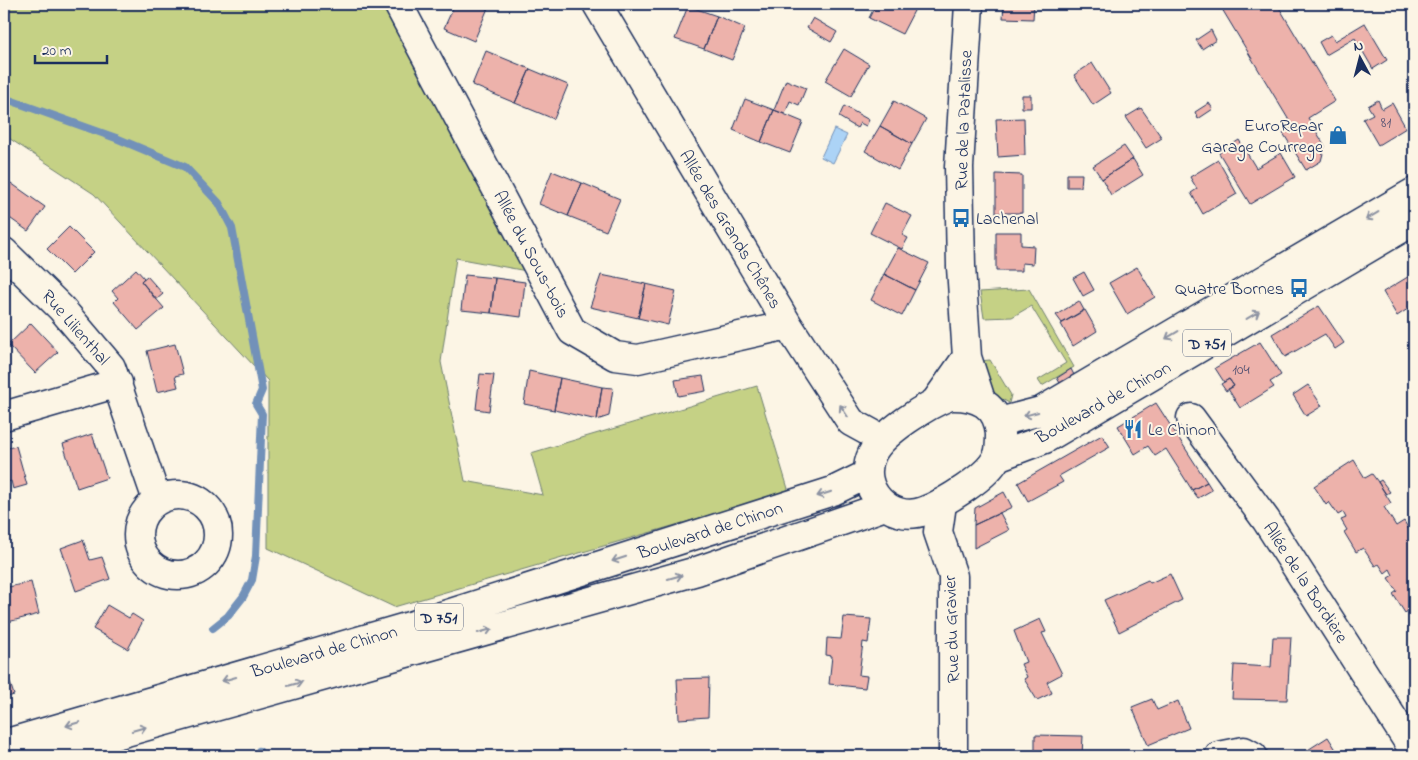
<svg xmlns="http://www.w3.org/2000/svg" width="1418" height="760" viewBox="0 0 1418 760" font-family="'Indie Flower',sans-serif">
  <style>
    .green { fill: #c5d185; stroke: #708072 }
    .water { fill: #acd3f6; stroke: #7291b9 }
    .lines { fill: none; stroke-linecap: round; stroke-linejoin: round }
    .stream { stroke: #7291b9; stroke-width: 8 }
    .building { fill: #edb2ab; stroke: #1b2f5e }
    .street-casing { stroke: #1b2f5e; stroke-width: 31 }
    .primary-casing { stroke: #1b2f5e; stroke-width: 31 }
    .street { stroke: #fcf5e5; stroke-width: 28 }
    .primary { stroke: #fcf5e5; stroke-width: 28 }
    .oneway { stroke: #8c92a2 }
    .labels { text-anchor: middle; stroke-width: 4; stroke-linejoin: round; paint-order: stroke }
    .number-label { font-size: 15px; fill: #505071 }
    .shield { fill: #fcf5e5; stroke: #5e6a86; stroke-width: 1 }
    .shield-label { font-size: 16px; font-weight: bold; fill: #1b2f5e }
    .street-label { font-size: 18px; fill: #1b2f5e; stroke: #fcf5e5 }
    .poi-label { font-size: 18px; fill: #1b2f5e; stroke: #fcf5e5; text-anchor: end }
  </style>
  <rect width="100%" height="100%" fill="#fcf5e5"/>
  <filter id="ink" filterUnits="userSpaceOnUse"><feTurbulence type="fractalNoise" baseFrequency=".02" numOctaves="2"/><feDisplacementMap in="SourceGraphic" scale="10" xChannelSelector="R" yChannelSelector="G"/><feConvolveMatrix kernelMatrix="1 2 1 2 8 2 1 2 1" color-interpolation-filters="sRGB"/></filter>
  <g filter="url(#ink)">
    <path class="green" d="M4,4H398L543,274L456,258L441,362L465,481L543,495L531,453L757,386L789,492L394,607L268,548V381L94,194L4,135Z
      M1029,289L1074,367L1042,386L1038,380L1066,363L1031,306L1012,317L984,318L980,292Z
      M990,360L1011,395L1009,403L993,394L979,361Z"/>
    <path class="water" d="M834,129L847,135L833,163L821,157Z"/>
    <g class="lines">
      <path class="stream" d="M4,98L116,138L185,167L219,203L232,228L262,390L256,404L262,414L256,556L252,580L243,597L228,616L213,628
        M257,756L259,751"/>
    </g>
    <path class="building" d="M455,4H478L488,8L474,41L444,28Z
      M876,4H910L916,7L902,34L869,18Z
      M1004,4H1034L1033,19L1003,18Z
      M1219,4H1277L1335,101L1308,118L1325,146L1321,161L1306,170L1283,133L1293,127Z
      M688,6L717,16L704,49L675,39Z
      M717,16L745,28L732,60L704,49Z
      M813,18L837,32L831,42L807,28Z
      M1365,23L1387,60L1373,69L1355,38L1326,55L1319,42L1331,35L1335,41Z
      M1211,30L1216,40L1202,49L1196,40Z
      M844,49L869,64L851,96L825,81Z
      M486,51L530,69L515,103L472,85Z
      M1092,63L1111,93L1093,105L1074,75Z
      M530,69L568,85L554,119L515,103Z
      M786,80L806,88L799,105L790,101L785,114L774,110Z
      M1022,95H1031V108H1022Z
      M745,99L774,110L761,142L733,130Z
      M1378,100L1382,109L1392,103L1406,128L1378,145L1363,119L1373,114L1368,106Z
      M894,101L926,119L912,144L880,126Z
      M1209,103L1213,109L1198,119L1195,112Z
      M844,106L869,120L866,126L860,123L857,128L839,117Z
      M1141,108L1162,138L1146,148L1126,117Z
      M774,110L803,122L790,153L761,142Z
      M1024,118L1025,155L998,157L996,119Z
      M880,126L912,144L898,170L865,151Z
      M1239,140L1256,168L1281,153L1295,177L1250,204L1219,153Z
      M1124,146L1133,159L1102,179L1093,166Z
      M1133,159L1143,175L1111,195L1102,179Z
      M1218,160L1237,194L1203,214L1191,193L1197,189L1190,177Z
      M552,171L582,183L568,216L539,204Z
      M996,174L1022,175V213H996Z
      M1067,174H1082L1081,187H1067Z
      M8,181L45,207L28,231L4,214V186Z
      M582,183L620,199L606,231L568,216Z
      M885,203L912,216L902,235L908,238L902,249L870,233Z
      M69,227L94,252L72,274L47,249Z
      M996,232H1021V245L1034,246L1033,264L1022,263V271H996Z
      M898,248L929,263L915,290L884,274Z
      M1137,267L1155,297L1127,314L1109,283Z
      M136,269L144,278L141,281L164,308L138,330L114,302L118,298L112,291Z
      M1084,272L1094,290L1083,296L1073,278Z
      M884,274L915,290L902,316L871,300Z
      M465,275L495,278L491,313L461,310Z
      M601,275L646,284L638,318L590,307Z
      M1411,275L1414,280V305L1397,316L1383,292Z
      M147,276L163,294L156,300L141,281Z
      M495,278L525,282L521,317L491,313Z
      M646,284L676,291L668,325L638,318Z
      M1079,301L1084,310L1062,323L1056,315Z
      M1319,306L1344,343L1335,349L1325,334L1285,357L1272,334Z
      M1085,310L1097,331L1073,346L1061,324Z
      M31,323L58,352L35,373L8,345Z
      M1260,342L1281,375L1270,382L1274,387L1240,408L1228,389L1234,386L1229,379L1224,382L1215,368Z
      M175,344L183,374L175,376L178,387L157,392L147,351Z
      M1071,369L1074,375L1060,383L1057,378Z
      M529,371L560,378L554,410L524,404Z
      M480,374L494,375L489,411L476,409Z
      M703,376L706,391L678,396L675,380Z
      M560,378L602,387L597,420L554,410Z
      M1229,379L1234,386L1226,391L1221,384Z
      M1308,385L1322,406L1306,416L1293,395Z
      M602,387L613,388L609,416L597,420Z
      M1156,403L1207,482L1192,490L1166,449L1155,456L1148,446L1135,454L1118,426Z
      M92,434L107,478L77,488L63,444Z
      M1102,435L1110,447L1059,476L1063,482L1028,501L1018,483Z
      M16,446L27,485L13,489L11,481L4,483V449Z
      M1354,460L1365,478L1372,474L1378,482L1391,503L1384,507L1396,526L1404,521L1414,538V607L1405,613L1393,594L1397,591L1388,578L1393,575L1390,569L1385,573L1379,564L1375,566L1363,548L1356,552L1344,532L1347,530L1341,520L1346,518L1343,512L1338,515L1329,502L1326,505L1314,486Z
      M1381,480L1390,492L1386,494L1378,482Z
      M1207,482L1212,490L1198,498L1192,490Z
      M1004,492L1012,507L974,525L975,508Z
      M1000,513L1009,530L974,548V525Z
      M83,540L90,560L102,557L110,579L76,591L61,548Z
      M1170,574L1182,600L1119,632L1104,600L1148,580L1150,583Z
      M31,582L39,614L4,623V588Z
      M107,605L129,618L132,614L143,621L128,649L93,629Z
      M844,617L871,619L868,643L863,642L859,675L867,676L865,688L829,684L832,656L826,655L827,638L841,639Z
      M1040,619L1046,632L1042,633L1062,674L1047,682L1052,693L1037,700L1024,679L1027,677L1021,664L1026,662L1014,631Z
      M1273,637H1291L1287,700L1232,699L1234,665L1271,667Z
      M4,664L14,695L4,698Z
      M709,678L708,717L679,719L677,679Z
      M1152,699L1157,710L1178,701L1189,728L1148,745L1132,707Z
      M1035,735L1083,736L1082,756H1035Z
      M1328,737L1340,756H1305L1303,753Z"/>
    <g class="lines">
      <g class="street-casing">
        <path id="street" d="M398,4L572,331L615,356L638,359L788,325
          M597,4L788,325L851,422L882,439
          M969,4L959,167L961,267L967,357L981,400
          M4,252L61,308L111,367L157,500
          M936,401L967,357
          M4,416L118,383
          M1191,418L1266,520L1414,751
          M138 535a40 40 0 1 1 80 0a40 40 0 1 1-80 0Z
          M942,504L938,532L953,576V756
          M1219,756L1244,751L1253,756"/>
      </g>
      <g class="primary-casing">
        <path id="primary" d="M950,396C977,395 998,405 1000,434C1000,441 1000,451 997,457C988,477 944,503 924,511C890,524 856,488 872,454C882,433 928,404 950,396Z
          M999,422L1041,411L1414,192
          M997,457L1045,439L1414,221
          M4,744L410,626L833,491L868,474
          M41,756L697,571L885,506"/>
      </g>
      <use href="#street" class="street"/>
      <use href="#primary" class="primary"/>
    </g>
    <defs><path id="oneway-shaft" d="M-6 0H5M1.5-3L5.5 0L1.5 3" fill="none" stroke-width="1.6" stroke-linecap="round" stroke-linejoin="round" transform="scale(1.25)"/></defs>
    <g class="oneway">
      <use href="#oneway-shaft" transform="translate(1372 216) rotate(149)"/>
      <use href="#oneway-shaft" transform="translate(1253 315) rotate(-31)"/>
      <use href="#oneway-shaft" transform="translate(1172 335) rotate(149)"/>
      <use href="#oneway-shaft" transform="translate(844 411) rotate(-123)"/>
      <use href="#oneway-shaft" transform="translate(1031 414) rotate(165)"/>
      <use href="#oneway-shaft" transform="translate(824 494) rotate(162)"/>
      <use href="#oneway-shaft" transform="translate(619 559) rotate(162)"/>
      <use href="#oneway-shaft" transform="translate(675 577) rotate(-16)"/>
      <use href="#oneway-shaft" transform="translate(485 631) rotate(-16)"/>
      <use href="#oneway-shaft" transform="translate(229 679) rotate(164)"/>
      <use href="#oneway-shaft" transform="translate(295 684) rotate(-16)"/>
      <use href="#oneway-shaft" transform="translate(73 724) rotate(164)"/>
      <use href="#oneway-shaft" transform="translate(139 729) rotate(-16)"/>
    </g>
  </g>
  <defs>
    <g id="shop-bare" transform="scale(1.5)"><path d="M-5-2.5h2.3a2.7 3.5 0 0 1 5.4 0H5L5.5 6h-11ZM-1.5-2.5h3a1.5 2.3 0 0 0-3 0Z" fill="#1f6fb2" stroke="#fcf5e5" stroke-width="2.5" paint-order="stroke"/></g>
    <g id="bus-bare" transform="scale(1.5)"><path d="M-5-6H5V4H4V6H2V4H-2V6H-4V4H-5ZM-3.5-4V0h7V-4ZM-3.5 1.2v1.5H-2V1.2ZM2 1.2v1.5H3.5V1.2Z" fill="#1f6fb2" stroke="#fcf5e5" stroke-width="2.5" paint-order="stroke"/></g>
    <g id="restaurant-bare" transform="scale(1.5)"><path d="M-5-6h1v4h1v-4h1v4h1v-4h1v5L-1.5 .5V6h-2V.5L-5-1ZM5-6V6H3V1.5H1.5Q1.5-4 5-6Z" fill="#1f6fb2" stroke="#fcf5e5" stroke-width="2.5" paint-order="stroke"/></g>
  </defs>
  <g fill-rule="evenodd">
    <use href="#shop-bare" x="1338" y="135"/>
    <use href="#bus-bare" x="961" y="218"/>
    <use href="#bus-bare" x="1299" y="288"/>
    <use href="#restaurant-bare" x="1133" y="429"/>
  </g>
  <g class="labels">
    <g class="number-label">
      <text x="1386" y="127">81</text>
      <text x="1241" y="374">104</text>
    </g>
    <g class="shield">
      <rect x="1183" y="329.5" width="48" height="27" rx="4"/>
      <rect x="415" y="603.5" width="48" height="27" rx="4"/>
    </g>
    <g class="shield-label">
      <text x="1207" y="349">D 751</text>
      <text x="439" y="623">D 751</text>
    </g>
    <g class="street-label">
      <text transform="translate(963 120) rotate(-88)" y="6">Rue de la Patalisse</text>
      <text transform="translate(731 229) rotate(59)" y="6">Allée des Grands Chênes</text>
      <text transform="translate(532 254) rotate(62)" y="6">Allée du Sous-bois</text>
      <text transform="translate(76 327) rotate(49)" y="6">Rue Lilienthal</text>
      <text transform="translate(1103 402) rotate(-29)" y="6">Boulevard de Chinon</text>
      <text transform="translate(710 530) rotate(-18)" y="6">Boulevard de Chinon</text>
      <text transform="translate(1306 582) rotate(57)" y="6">Allée de la Bordière</text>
      <text transform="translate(951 629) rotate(-92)" y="6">Rue du Gravier</text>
      <text transform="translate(324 651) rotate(-16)" y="6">Boulevard de Chinon</text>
    </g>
    <g class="poi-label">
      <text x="1323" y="131">EuroRepar<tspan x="1323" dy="21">Garage Courrege</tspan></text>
      <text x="976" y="224" text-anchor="start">Lachenal</text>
      <text x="1284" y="294">Quatre Bornes</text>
      <text x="1148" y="435" text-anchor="start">Le Chinon</text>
    </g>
  </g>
  <rect width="1418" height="760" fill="none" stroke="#fcf5e5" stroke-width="20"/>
  <rect x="10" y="10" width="1398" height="740" fill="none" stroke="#1b2f5e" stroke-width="2" filter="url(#ink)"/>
  <g transform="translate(1360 58) rotate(353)" stroke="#fcf5e5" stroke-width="4" paint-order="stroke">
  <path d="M0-4L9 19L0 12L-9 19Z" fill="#1b2f5e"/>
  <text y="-8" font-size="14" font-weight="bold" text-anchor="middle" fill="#1b2f5e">N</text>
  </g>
  <path d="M35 55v8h72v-8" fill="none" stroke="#1b2f5e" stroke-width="2.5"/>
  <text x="42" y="55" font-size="15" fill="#1b2f5e" stroke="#fcf5e5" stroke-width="4" paint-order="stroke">20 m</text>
</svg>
